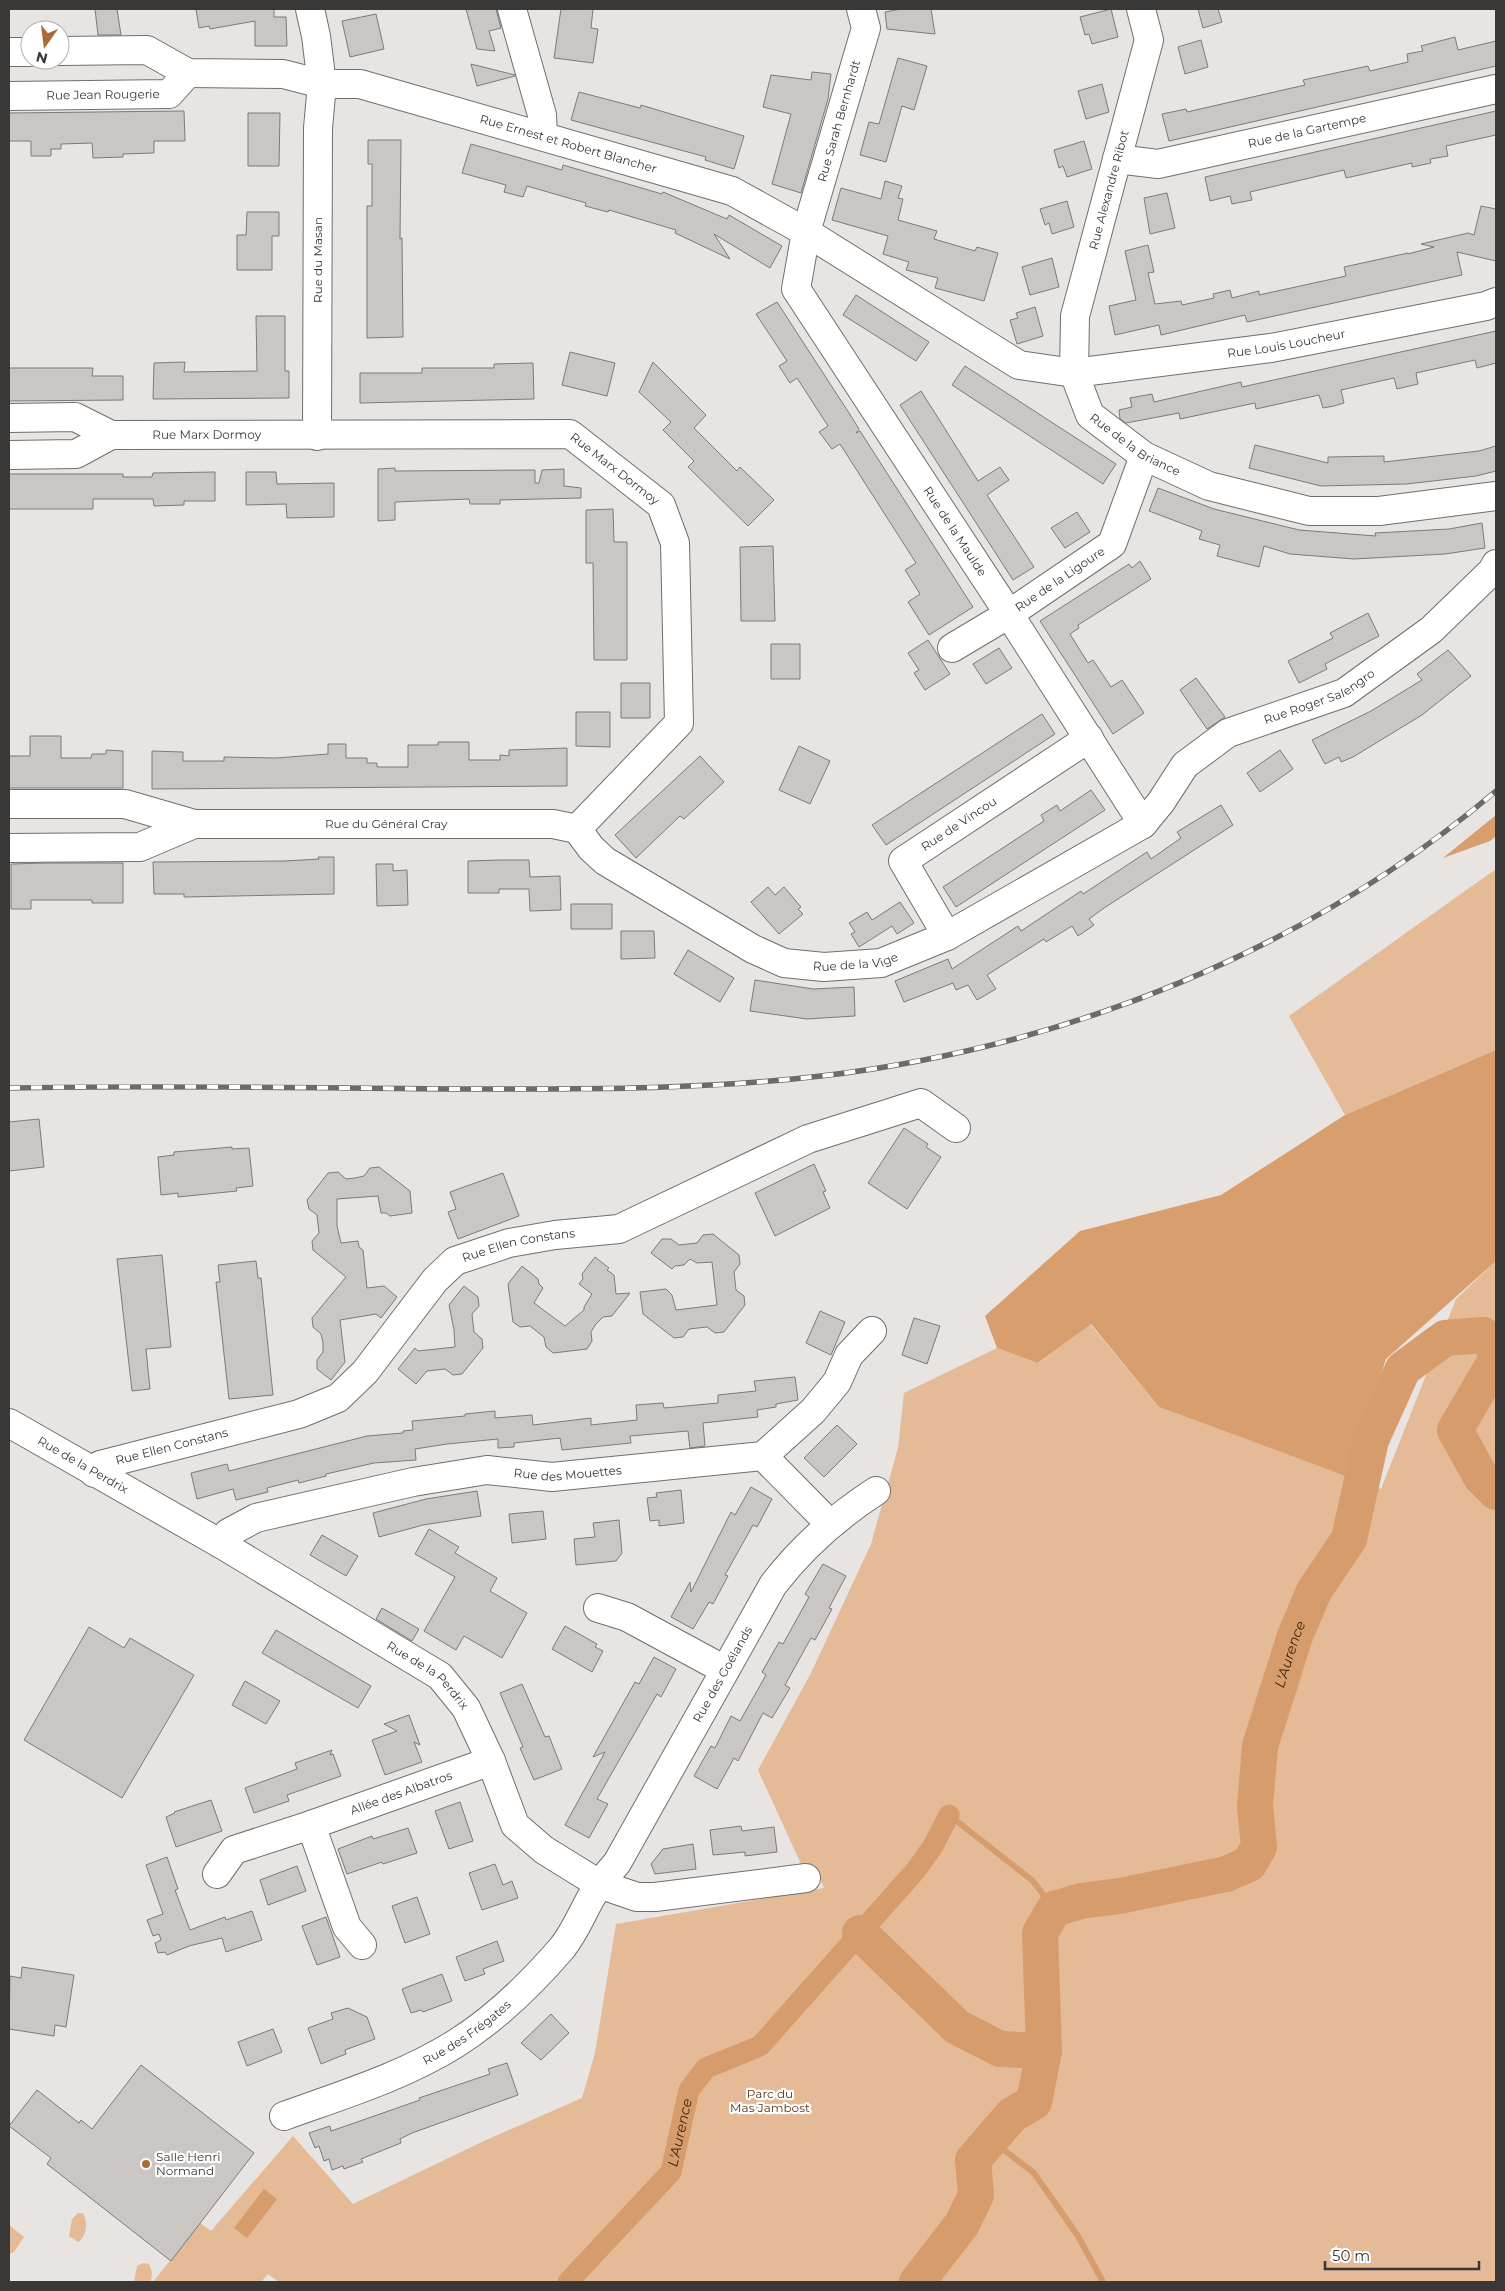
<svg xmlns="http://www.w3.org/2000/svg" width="1505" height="2291" viewBox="0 0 1505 2291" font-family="Montserrat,sans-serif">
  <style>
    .green { fill: #e4ba97 }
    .forest { fill: #d99e6d }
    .water { fill: #d79c6b }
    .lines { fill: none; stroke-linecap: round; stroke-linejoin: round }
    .stream { stroke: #d79c6b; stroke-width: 6 }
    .canal { stroke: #d79c6b; stroke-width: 21 }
    .river { stroke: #d79c6b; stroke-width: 36 }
    .building { fill: #c9c6c3; stroke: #7d7a77 }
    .minor-casing { stroke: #716e6b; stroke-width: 30 }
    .minor { stroke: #fff; stroke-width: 28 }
    .rail-casing { stroke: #6d6b6a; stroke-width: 5.5 }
    .rail { stroke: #fff; stroke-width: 4; stroke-dasharray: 11; stroke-linecap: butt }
    .poi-dot { fill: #aa6c32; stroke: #fff; stroke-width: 2 }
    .labels { text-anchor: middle; stroke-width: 4.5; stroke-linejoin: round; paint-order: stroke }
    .street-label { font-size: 12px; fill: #393837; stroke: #fff }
    .park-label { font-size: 12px; fill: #5b340e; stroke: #fff }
    .poi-label { font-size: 12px; fill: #393837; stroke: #fff; text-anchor: start }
    .water-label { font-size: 14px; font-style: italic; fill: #3d250f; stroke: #fff }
  </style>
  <rect width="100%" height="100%" fill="#e8e4e2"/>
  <path class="green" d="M1496,869V1050L1345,1115L1289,1016Z
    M1496,1261V2282H279L268,2274L261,2282H153L200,2223L211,2231L293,2136L353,2204L486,2140L582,2098L595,2053L616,1924L824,1888L814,1865L801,1864L758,1770L811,1673L871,1544L898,1448L904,1393L997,1348L1039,1363L1090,1324L1159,1407L1381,1489L1456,1299Z
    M78,2213H83C88,2223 87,2236 78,2242L69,2236L72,2219Z
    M9,2219V2225L24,2237L14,2252L9,2254Z
    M143,2263L149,2264L152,2272L151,2282H134L137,2266Z"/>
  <path class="forest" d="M1496,815V836L1490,841L1443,858Z
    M1496,1050V1261L1386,1359L1348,1477L1159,1407L1091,1324L1038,1363L997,1348L985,1316L1080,1231L1221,1195L1345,1115Z"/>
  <path class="water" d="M264,2189L277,2199L247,2238L234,2228Z"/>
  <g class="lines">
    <path class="stream" d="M949,1815L1033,1881L1054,1909
      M991,2140L1034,2173L1078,2236L1103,2282"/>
    <path class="canal" id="s1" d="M568,2282L671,2172L689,2090L706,2068L760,2046L916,1870L933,1846L949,1815"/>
    <g class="river">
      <path d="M1496,1360L1455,1430L1481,1477L1496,1492"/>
      <path d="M860,1933L957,2027L1000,2049L1044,2051"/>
      <path id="s2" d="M917,2282L962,2224L976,2195L973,2160L1012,2115L1034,2102L1044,2051L1040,1933L1054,1909L1081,1901L1120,1896L1226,1874L1249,1864L1259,1847L1255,1806L1260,1746L1295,1636L1314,1591L1349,1539L1371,1440L1403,1369L1445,1338L1483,1335L1496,1349"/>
    </g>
  </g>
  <path class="building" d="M95,9H117L121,35H98Z
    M196,9H274V17H286L287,46H255V21L210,29L209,26L199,28Z
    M466,9H496L501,28L489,31L495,51L477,49Z
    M561,9H593L591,28L598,29L593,63L554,58Z
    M901,9H931L935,34L887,29L885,12Z
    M1111,9L1118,37L1092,44L1089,34L1085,35L1080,17Z
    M1198,9H1218L1222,22L1203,28Z
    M376,14L384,49L350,57L342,21Z
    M1455,37L1458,50L1496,41V66L1169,141L1162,114L1186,109L1187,112L1305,85L1303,80L1368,66L1370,71L1408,62L1407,54L1423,51L1421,46Z
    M1201,40L1208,67L1185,74L1178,47Z
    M898,58L927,66L914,110L902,106L886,162L860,155L869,122L879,124Z
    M471,64L515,75V76L477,86Z
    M812,72L831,74L828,99L801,193L772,184L791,114L763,107L771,75L811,80Z
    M1102,84L1109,112L1086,119L1078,91Z
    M579,92L640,108L641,105L744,136L734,169L705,160L706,157L571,120Z
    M184,111L185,141H154V153L123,154V157L93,158L92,143L61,144V149H51V156H31V141H9V113Z
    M1496,111V135L1446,146L1448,156L1430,159L1431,163L1412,167V163L1346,178L1344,170L1250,192L1252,200L1232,204L1230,196L1210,201L1205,177Z
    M248,113H280L279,166H248Z
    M368,140H401L400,239L402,238L403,337L367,338V206H372V164H368Z
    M1084,141L1092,169L1067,177L1063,166L1059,168L1054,150Z
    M471,144L562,170L563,165L662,194L663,192L727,219L729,215L782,246L770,268L714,234L730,259L675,233L676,230L609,210L608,212L585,206L586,203L527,186L523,197L504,192L506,185L462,173Z
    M885,181L902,186L898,198L903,199L898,220L937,231L934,239L975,251L977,247L998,253L984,301L935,288L938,278L906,270L909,262L883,254L888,236L832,220L841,188L881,199Z
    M1167,193L1175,228L1150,234L1144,198Z
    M1067,201L1074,227L1052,234L1049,223L1045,225L1040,209Z
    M1481,206L1496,209V261L1457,252L1462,275L1247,322L1245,315L1161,335L1159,325L1115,335L1109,306L1136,300L1125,251L1148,245L1154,272L1148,273L1155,304L1181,301L1182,305L1214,298L1213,294L1230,290L1232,298L1259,291V295L1346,276L1344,267L1408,253V254L1434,247L1421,244L1468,233L1474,235Z
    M247,212H279V236H272V270H237V235H246Z
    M1052,258L1059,287L1030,295L1022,267Z
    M856,295L929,342L916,361L843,315Z
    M777,302L849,413L859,429L856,433L860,431L973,607L929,635L908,602L920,594L905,570L916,563L840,444L832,449L819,432L828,426L797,378L790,383L779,366L787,361L756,314Z
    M1035,307L1043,336L1017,344L1010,320L1018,318L1016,313Z
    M256,316H285V371H289V398L153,399L154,363L185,362L184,372L257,371Z
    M1496,331V363L1477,368L1475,360L1416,373L1418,384L1397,389L1394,378L1341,390L1344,403L1334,406L1323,408L1319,395L1256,409L1255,403L1180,419L1179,413L1126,423L1120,419L1119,410L1132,407L1130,398L1152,394L1154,402L1241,382L1242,387Z
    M570,352L615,363L607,396L562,385Z
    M653,362L706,415L694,428L737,471L740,467L774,500L748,526L688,467L694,461L663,430L671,422L639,392Z
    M533,363L534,399L360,403V373H422V368H494V364Z
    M965,366L1116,464L1103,484L952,385Z
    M9,368H93L92,376H123V400L9,401Z
    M921,391L978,481L1000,467L1009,480L987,495L1034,567L1013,580L900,405Z
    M1255,445L1328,463V457L1384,456V462L1479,451L1496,446V471L1476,476L1407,484L1321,486L1249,468Z
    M395,468V471L535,470V483H539L542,470L564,469V486L581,488V498L500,500V504H470L469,499L395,502V520L378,521V469Z
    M215,472V501H184V505L154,506L153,499H93V509H9V474H123V477H152L153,473Z
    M246,472H276L277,484L334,483V517L287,518L286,504L246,505Z
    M1158,488L1214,509L1299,530L1376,536L1375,533L1449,529L1482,523L1485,548L1445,554L1354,559L1290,554L1264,546L1259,567L1217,556L1220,545L1199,539L1202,531L1149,511Z
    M613,509L614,542H627V660H594L593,563H586V510Z
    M1077,512L1090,532L1065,548L1051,528Z
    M773,546L775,621H741L740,547Z
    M1140,561L1151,579L1078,625L1079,628L1070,634L1088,663L1093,660L1111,687L1122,680L1144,713L1113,734L1040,621L1129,564L1132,568Z
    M1368,613L1379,636L1325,664L1327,669L1299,683L1288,661L1333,638L1330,633Z
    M928,640L950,674L925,690L914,673L919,670L908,653Z
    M771,644H800V679H771Z
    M999,648L1012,668L986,684L973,664Z
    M1448,650L1471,676L1422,715L1353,757L1341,762L1339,757L1325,764L1312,740L1371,711L1422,680L1417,674Z
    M1196,678L1225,717L1207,729L1180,690Z
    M621,683H650V718H621Z
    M576,712H610V747L576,746Z
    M1042,714L1055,734L886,845L872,825Z
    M30,736H61V758H91L92,754H106V750L123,751V788H9V756H30Z
    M438,742H469V760H500V755L509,756V750L567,748V786L152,789V751L183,752V761H224V757L276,758L328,754V744H346V758H367V763H377V767H408V745H438Z
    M799,746L830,761L810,804L779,790Z
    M1280,750L1293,769L1260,792L1247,773Z
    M700,756L724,782L684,819L680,816L636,858L615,835Z
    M1091,790L1105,810L956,907L943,887L1044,821L1041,815L1057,805L1060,811Z
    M1221,805L1233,825L1104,908L1089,919L1094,925L1078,936L1072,926L1046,942L1044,939L987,975L996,989L977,1000L968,985L956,990L953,983L904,1002L895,981L948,959L952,969L1018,926L1021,931L1081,891L1083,894L1147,852L1151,859L1181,838L1177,832Z
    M318,857H334V894L184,897V894H154L153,862L285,861L319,859Z
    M499,860H529L530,877L560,876L561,910L530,911L529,889H499V893H468V861Z
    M46,863H123V903H92V900H31V909H11V864Z
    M376,864H393V871L407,870L408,905L377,906Z
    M768,887L775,895L784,887L801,907L798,909L803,914L779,934L751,902Z
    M900,902L914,923L897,934L892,926L859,947L851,934L855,932L849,923L867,912L872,920Z
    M571,904H612V929H571Z
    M621,931H654L655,958L621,959Z
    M688,950L734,978L720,1002L674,974Z
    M755,980L813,989L854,987L855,1016L807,1019L750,1011Z
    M39,1119L44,1167L9,1171V1122Z
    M904,1128L928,1144L926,1147L941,1157L907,1209L868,1183Z
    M232,1147V1149L249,1148L253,1186L236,1188L237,1191L178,1197V1193L161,1195L158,1157L174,1155V1152Z
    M814,1164L826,1191L823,1192L830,1208L775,1236L755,1193Z
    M379,1167L410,1191L412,1213L390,1216L386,1213H381L378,1196L337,1199V1226L341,1243L358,1241L359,1247L363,1250L367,1288L384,1286L397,1297L381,1318L376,1314L340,1320L345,1362L331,1380L317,1369V1360L323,1352V1343L321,1334L313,1327L312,1318L346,1277L313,1250L312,1241L319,1233L317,1215L309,1209L307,1200L328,1173L338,1172L346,1179L355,1178L364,1176L370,1168Z
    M503,1173L519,1216L458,1239L448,1212L456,1209L450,1192Z
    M713,1234L739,1255L740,1264L734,1272L736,1290L744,1296L745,1305L724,1332L715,1333L707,1327L689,1329L683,1337L674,1338L643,1314L640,1292L666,1289L672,1295L676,1310L717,1305L712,1262L697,1263L690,1259L684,1265L675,1266L672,1269L651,1253L662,1239H671L679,1245L697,1243L703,1235Z
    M162,1255L171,1347L146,1349L150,1389L132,1391L117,1259Z
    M595,1257L609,1268L607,1270L614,1275L616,1294L630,1293L612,1316L603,1317L596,1324L591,1332L592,1341L587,1349L553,1353L546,1347L544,1337L530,1326L520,1327L513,1322L508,1284L522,1266L538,1279L539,1284L543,1288L534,1303L565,1326L584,1310V1307L592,1294L579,1284L583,1279L582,1274Z
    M256,1261L258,1278H261L273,1395L229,1399L216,1282H220L218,1265Z
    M464,1286L478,1297L479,1306L472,1314L474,1332L482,1339L483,1348L462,1374L453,1375L445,1369L427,1371L416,1384L398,1369L415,1348L418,1351L455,1347L454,1330L449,1305Z
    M820,1311L845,1322L831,1355L806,1343Z
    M914,1318L940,1326L927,1364L902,1355Z
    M795,1377L798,1400L776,1404V1407L757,1410L758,1417L703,1423L705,1446L690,1448L688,1431L630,1436L631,1443L562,1450L560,1438L514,1443V1447L498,1448V1439L447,1444L415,1449L416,1460L374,1463L326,1474V1476L299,1483L298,1480L267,1488L268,1492L236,1500L233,1489L197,1499L191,1473L227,1464L229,1471L367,1436L403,1433V1431L413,1430L412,1421L465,1416V1414L495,1411V1418L532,1415L533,1425L591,1418V1425L637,1420L636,1405L663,1403L664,1408L718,1403V1395L756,1391L754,1381Z
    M837,1425L857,1444L824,1477L804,1458Z
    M751,1487L772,1499L757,1527L753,1525L725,1575L728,1576L713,1604L709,1602L693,1629L671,1617L690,1582L691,1592L731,1512L735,1515Z
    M681,1490L684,1523L659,1526V1520L650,1521L647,1498L657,1497L656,1493Z
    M477,1491L481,1516L423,1525L379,1537L373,1513L426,1499Z
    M543,1511L546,1539L512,1543L509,1514Z
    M619,1520L622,1553L616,1561L576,1565L574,1539L595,1537L593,1523Z
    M429,1529L459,1547L455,1553L497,1578L490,1591L527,1613L502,1658L464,1636L456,1650L424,1631L455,1577L415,1554Z
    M322,1535L358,1556L346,1576L310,1555Z
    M823,1564L846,1576L829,1608L832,1609L815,1640L811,1638L785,1685L790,1688L772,1718L763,1713L738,1761L734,1758L717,1789L694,1776L711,1746L715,1748L731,1716L740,1721L766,1675L762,1672L779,1642L783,1644L809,1597L805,1594Z
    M382,1608L419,1629L412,1641L376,1619Z
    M565,1626L597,1644L595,1647L603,1651L592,1672L552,1649Z
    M89,1627L124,1648L130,1638L194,1675L122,1798L24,1740Z
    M276,1630L371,1686L358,1708L262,1653Z
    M654,1657L676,1669L661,1697L657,1694L597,1799L608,1804L589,1838L565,1825L605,1752L593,1757L635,1682L639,1684Z
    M245,1681L280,1701L266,1724L232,1705Z
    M522,1684L545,1737L549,1736L562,1769L534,1780L520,1748L523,1747L500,1693Z
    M409,1715L420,1745L414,1742L422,1762L385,1775L372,1740L397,1731L384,1724Z
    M332,1750L330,1755L333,1754L341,1776L287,1795L289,1801L254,1813L245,1788L297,1769L295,1763Z
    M211,1800L222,1831L176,1847L166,1817L175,1813L174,1812Z
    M460,1802L473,1841L449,1849L435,1811Z
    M741,1826L742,1831L774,1827L777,1852L745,1856V1852L713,1855L710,1830Z
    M408,1828L417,1853L383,1864L382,1862L347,1874L338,1849L372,1836L373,1839Z
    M693,1844L696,1869L655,1874L651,1864L663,1849Z
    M167,1857L178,1889L175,1890L190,1930L225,1917L226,1920L252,1911L262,1940L226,1952L222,1938L189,1946L167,1955L165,1952L158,1953L155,1943L161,1940L159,1934L153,1936L147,1920L163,1914L146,1865Z
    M495,1864L503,1885L512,1881L518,1898L482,1910L469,1873Z
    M297,1866L306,1891L268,1905L260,1880Z
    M417,1897L430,1934L405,1943L392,1906Z
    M326,1917L340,1957L317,1965L302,1926Z
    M497,1941L504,1961L483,1969L485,1974L465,1981L456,1957Z
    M22,1967L74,1975L66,2027L55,2025L54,2036L9,2029L10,1976L21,1978Z
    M442,1974L452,2001L423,2012L421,2010L411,2013L402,1989Z
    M348,2008L367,2017L375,2039L345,2050L346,2054L321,2064L308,2028L333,2019L331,2013Z
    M551,2014L569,2033L541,2060L521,2043Z
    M273,2029L282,2052L247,2066L238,2042Z
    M507,2063L518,2095L412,2133L400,2139L401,2143L361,2159L363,2162L344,2169L343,2166L332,2170L329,2159L324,2161L319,2146L315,2148L309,2133L330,2126L331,2131L360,2121L420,2100L419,2098L490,2074L488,2069Z
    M141,2065L254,2153L171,2261L47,2164L51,2158L9,2126L37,2090L79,2123L81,2120L92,2129Z"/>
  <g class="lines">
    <g class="minor-casing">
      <g id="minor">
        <path d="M310,9L316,36L322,84L318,128L317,436"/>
        <path d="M512,9L542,115L543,136"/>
        <path id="s3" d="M861,9L866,28L806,232L796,289L1009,614L1143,824"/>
        <path id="s4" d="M1141,9L1149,40L1075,316L1074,373L1090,415L1144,456L1209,486L1309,511H1379L1496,496"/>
        <path id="s5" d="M60,51L147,50L188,73L283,74L322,84H360L732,191L806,232L1019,365L1074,373L1271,348L1486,306L1496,302"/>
        <path d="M9,52H30"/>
        <path id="s6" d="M9,96L169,94L188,73"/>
        <path id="s7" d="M1117,159L1158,164L1496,89"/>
        <path id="s8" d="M9,418L75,417L111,435L570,434L661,505L675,543L679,723L577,829"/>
        <path d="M9,455L76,454L111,435"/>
        <path id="s9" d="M952,648L1009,614L1112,544L1144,456"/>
        <path id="s10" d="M9,804H125L194,824H553L577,829"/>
        <path id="s11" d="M577,829L591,848L605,861L753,949L784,963L824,967L881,963L947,936L1143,824L1161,802L1185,765L1228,733L1344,693L1431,630L1492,571L1496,564"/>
        <path d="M9,848L140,847L194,824"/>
        <path id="s12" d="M947,936L903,861L1089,738"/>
        <path id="s13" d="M9,1423L221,1544L440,1676L466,1708L491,1761L515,1825L544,1850L599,1884L637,1897H655L806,1878"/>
        <path d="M763,1456L830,1524"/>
        <path id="s14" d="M94,1473L100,1465L299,1414L338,1398L365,1372L435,1280L455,1261L509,1243L555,1235L619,1229L808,1139L921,1103L956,1128"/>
        <path id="s15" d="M221,1544L228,1533L256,1518L413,1482L487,1470L552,1477L763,1456L813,1411L837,1382L849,1355L872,1331"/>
        <path d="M598,1608L627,1617L725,1670"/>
        <path d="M311,1825L347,1927L362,1945"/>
        <path id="s16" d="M217,1874L234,1850L311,1825L491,1761"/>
        <path id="s17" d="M284,2116C342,2095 402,2077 455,2044C495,2019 531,1984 562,1948C575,1932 582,1913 592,1896C599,1884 608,1873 617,1863L773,1585C802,1547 836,1517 876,1491"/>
      </g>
    </g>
    <use href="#minor" class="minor"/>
    <g class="rail-casing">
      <path id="rail" d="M9,1088C160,1085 311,1088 462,1089C582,1089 702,1090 821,1076C1067,1047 1307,951 1496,791"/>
    </g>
    <use href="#rail" class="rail"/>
  </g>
  <circle class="poi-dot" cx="146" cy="2164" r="5"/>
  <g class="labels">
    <g class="street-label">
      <text dy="4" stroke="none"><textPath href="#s6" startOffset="94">Rue Jean Rougerie</textPath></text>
      <text transform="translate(839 121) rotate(-74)" y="4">Rue Sarah Bernhardt</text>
      <text dy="4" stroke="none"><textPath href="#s7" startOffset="194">Rue de la Gartempe</textPath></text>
      <text dy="4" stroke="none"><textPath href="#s5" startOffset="524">Rue Ernest et Robert Blancher</textPath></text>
      <text transform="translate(1109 190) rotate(-75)" y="4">Rue Alexandre Ribot</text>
      <text transform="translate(318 260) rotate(-90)" y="4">Rue du Masan</text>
      <text dy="4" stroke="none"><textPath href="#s5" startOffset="1300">Rue Louis Loucheur</textPath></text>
      <text dy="4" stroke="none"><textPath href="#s8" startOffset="202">Rue Marx Dormoy</textPath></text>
      <text dy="4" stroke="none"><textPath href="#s4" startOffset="474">Rue de la Briance</textPath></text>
      <text dy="4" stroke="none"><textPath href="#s8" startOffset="622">Rue Marx Dormoy</textPath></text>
      <text dy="4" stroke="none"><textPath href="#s3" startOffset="580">Rue de la Maulde</textPath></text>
      <text dy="4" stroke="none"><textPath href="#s9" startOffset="128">Rue de la Ligoure</textPath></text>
      <text dy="4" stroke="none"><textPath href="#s11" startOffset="868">Rue Roger Salengro</textPath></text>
      <text dy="4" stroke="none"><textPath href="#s10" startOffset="380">Rue du Général Cray</textPath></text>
      <text dy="4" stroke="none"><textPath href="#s12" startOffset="154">Rue de Vincou</textPath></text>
      <text dy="4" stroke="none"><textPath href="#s11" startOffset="321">Rue de la Vige</textPath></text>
      <text dy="4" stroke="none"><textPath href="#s14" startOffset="504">Rue Ellen Constans</textPath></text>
      <text dy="4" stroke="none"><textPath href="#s14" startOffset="84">Rue Ellen Constans</textPath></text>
      <text dy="4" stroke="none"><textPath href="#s13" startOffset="85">Rue de la Perdrix</textPath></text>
      <text dy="4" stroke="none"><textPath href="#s15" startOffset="362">Rue des Mouettes</textPath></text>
      <text dy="4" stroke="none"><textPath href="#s17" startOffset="648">Rue des Goélands</textPath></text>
      <text dy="4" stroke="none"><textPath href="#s13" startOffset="490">Rue de la Perdrix</textPath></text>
      <text dy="4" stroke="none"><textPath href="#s16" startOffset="206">Allée des Albatros</textPath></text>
      <text dy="4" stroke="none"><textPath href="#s17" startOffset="202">Rue des Frégates</textPath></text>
    </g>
    <g class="park-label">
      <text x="770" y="2098">Parc du<tspan x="770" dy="14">Mas Jambost</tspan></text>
    </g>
    <g class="poi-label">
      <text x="156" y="2161">Salle Henri<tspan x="156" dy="14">Normand</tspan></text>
    </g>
    <g class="water-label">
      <text dy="5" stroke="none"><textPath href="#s2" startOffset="842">L'Aurence</textPath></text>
      <text dy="5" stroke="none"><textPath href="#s1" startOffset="191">L'Aurence</textPath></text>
    </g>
  </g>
  <rect width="1505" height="2291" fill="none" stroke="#393837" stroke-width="20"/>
  <g transform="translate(45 45) rotate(194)"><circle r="24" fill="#ffffff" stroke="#b0afaf"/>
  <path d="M0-4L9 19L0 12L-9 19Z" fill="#aa6c32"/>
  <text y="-8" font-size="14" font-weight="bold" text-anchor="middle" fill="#393837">N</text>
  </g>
  <path d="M1325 2261v8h154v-8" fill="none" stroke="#393837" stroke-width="2.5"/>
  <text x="1332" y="2261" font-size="15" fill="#393837" stroke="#ffffff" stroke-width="4" paint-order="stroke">50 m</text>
</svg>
